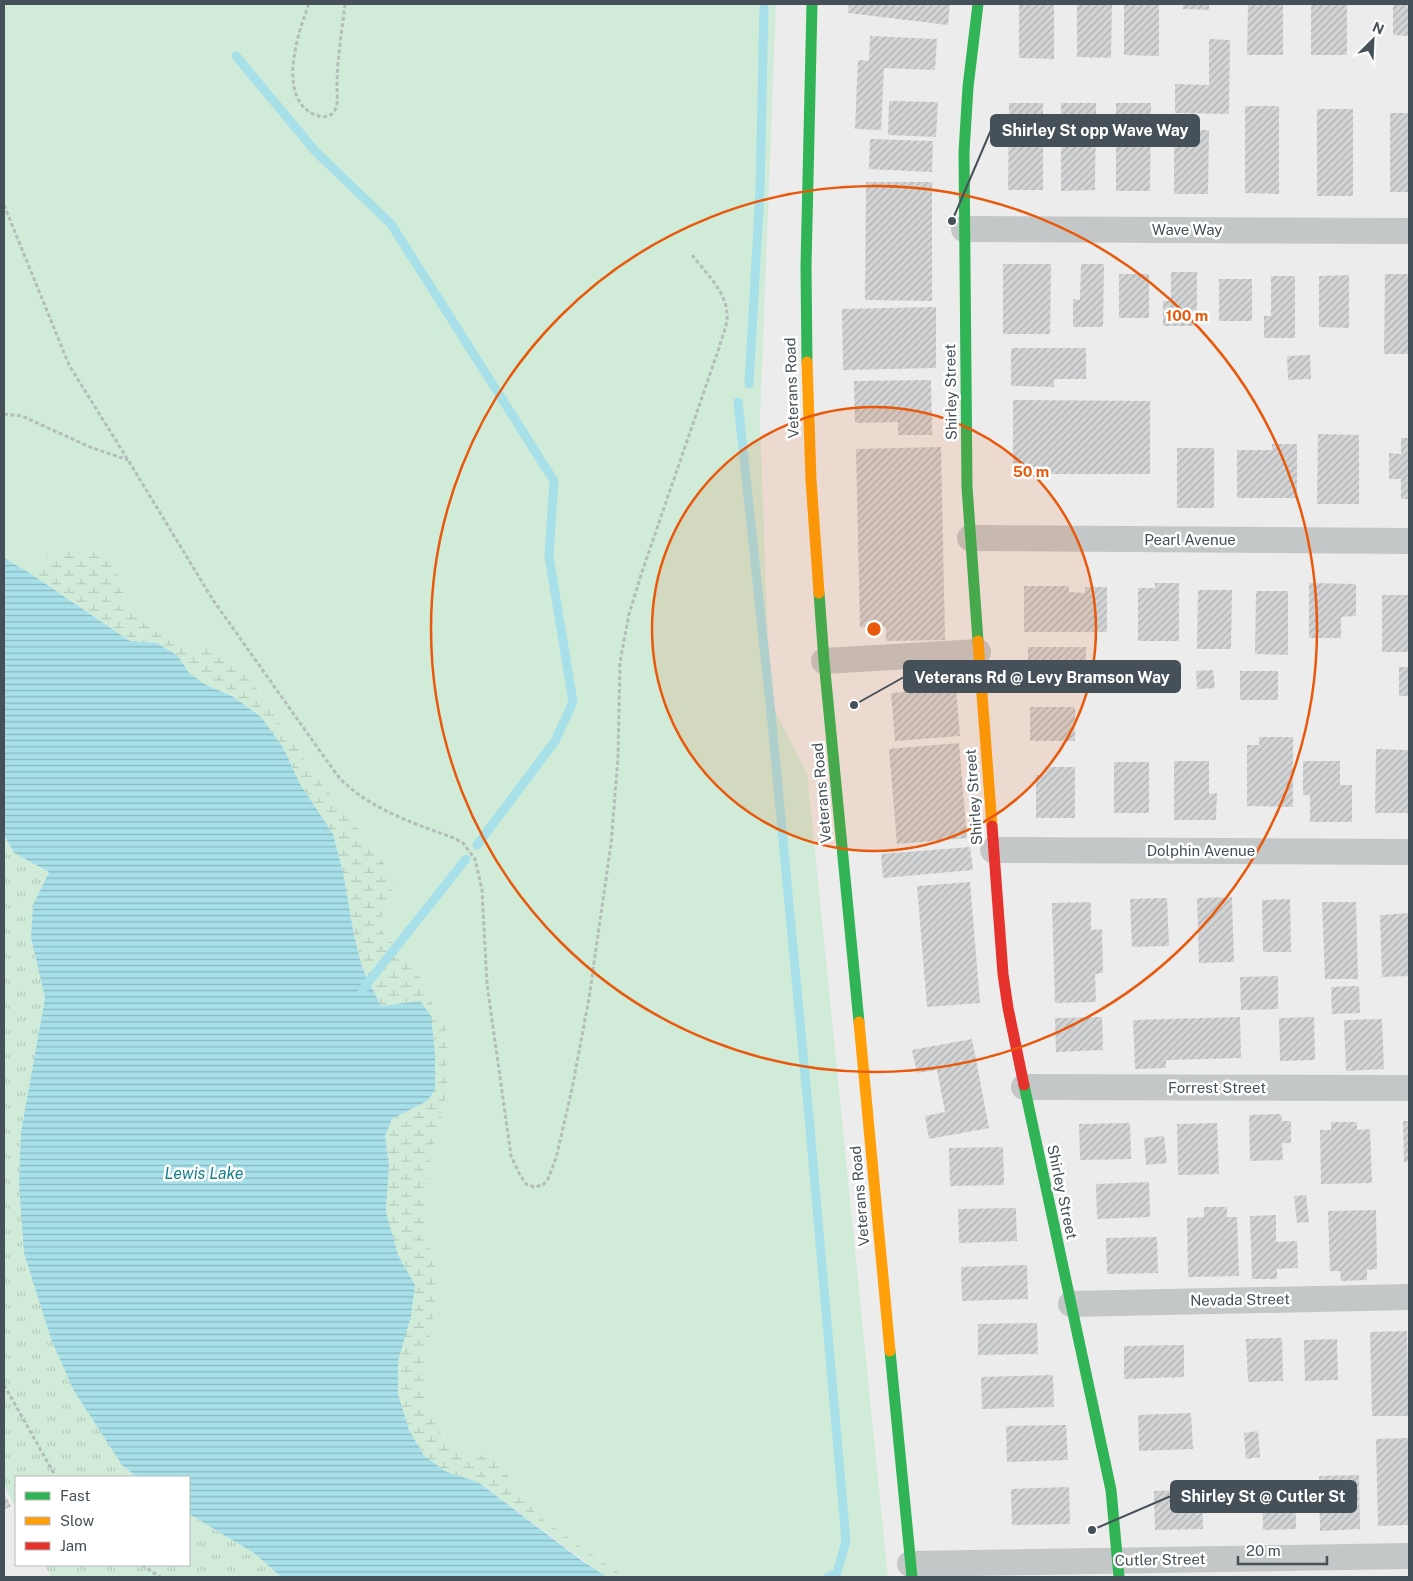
<svg xmlns="http://www.w3.org/2000/svg" width="1413" height="1581" viewBox="0 0 1413 1581" font-family="'Public Sans',sans-serif">
  <style>
    .green { fill: #d1ebd9 }
    .wetland { fill: url(#wetland-marsh) }
    .park { fill: url(#park-tufts) }
    .water { fill: url(#water-rules) }
    .lines { fill: none; stroke-linecap: round; stroke-linejoin: round }
    .stream { stroke: #a7e0e8; stroke-width: 9 }
    .building { fill: url(#building-hatch) }
    .path { stroke: #b3beba; stroke-width: 3; stroke-dasharray: 4 2.5; stroke-linecap: butt }
    .street { stroke: #c4c7c8; stroke-width: 26 }
    .fast { stroke: #30b455; stroke-width: 11 }
    .slow { stroke: #ff9f0a; stroke-width: 11 }
    .jam { stroke: #e5322d; stroke-width: 11 }
    .ring { fill: none; stroke: #e8590c; stroke-width: 2.5 }
    .labels { text-anchor: middle; stroke-width: 5; stroke-linejoin: round; paint-order: stroke }
    .street-label { font-size: 15px; fill: #455058; stroke: #fff }
    .water-label { font-size: 16px; font-style: italic; fill: #127f8f; stroke: #fff }
    .centre { fill: #e8590c; stroke: #fff; stroke-width: 2.5 }
    .ring-label { font-size: 15px; text-anchor: middle; font-weight: bold; fill: #e8590c; stroke: #fff; stroke-width: 5; stroke-linejoin: round; paint-order: stroke }
    .leader { fill: none; stroke: #455058; stroke-width: 2 }
    .callout-dot { fill: #455058; stroke: #fff; stroke-width: 2 }
    .callout { fill: #455058; stroke: #455058; stroke-width: 2 }
    .callout-label { font-size: 16px; text-anchor: middle; font-weight: bold; fill: #fff }
  </style>
  <defs>
    <pattern id="wetland-marsh" width="20" height="14" patternUnits="userSpaceOnUse" patternTransform="scale(1.25)"><rect width="20" height="14" fill="#d1ebd9"/><path d="M1 5h8M5 5V1M11 12h8M15 12V8" fill="none" stroke="#b5cbbc"/></pattern>
    <pattern id="park-tufts" width="24" height="20" patternUnits="userSpaceOnUse" patternTransform="scale(1.25)"><rect width="24" height="20" fill="#d1ebd9"/><path d="M3 7l-1-3M5 7V3M7 7l1-3M15 17l-1-3M17 17v-4M19 17l1-3" fill="none" stroke="#b5cbbc"/></pattern>
    <pattern id="water-rules" width="6" height="5" patternUnits="userSpaceOnUse" patternTransform="scale(1.25)"><rect width="6" height="5" fill="#a7e0e8"/><path d="M0 2.5h6" fill="none" stroke="#8ab8bf"/></pattern>
    <pattern id="building-hatch" width="6" height="6" patternUnits="userSpaceOnUse" patternTransform="scale(1.25)"><rect width="6" height="6" fill="#d3d4d5"/><path d="M-1 1l2-2M0 6l6-6M5 7l2-2" fill="none" stroke="#adaeb0"/></pattern>
  </defs>
  <rect width="100%" height="100%" fill="#edecec"/>
  <path class="green" d="M4,4H776L760,420L770,702L807,773L888,1577H624L537,1515L494,1458L453,1449L427,1413L424,1371L434,1314L437,1277L423,1213L432,1151L444,1108L447,1081L437,1010L427,995L424,985L409,960L381,930V916L389,904L388,868L320,781L253,683L221,648L212,644L197,648L176,641L147,625L132,614L106,553L63,550L50,555L28,572L4,558Z"/>
  <path class="wetland" d="M63,550L106,553L115,568L126,601L132,614L147,625L176,641L197,648L212,644L221,648L253,683L320,781L388,868L394,884L389,904L381,916V930L409,960L424,985L427,995L437,1010L447,1032V1081L444,1108L432,1151L423,1213L437,1277L434,1314L424,1371L427,1413L453,1449L494,1458L537,1515L624,1577H607L602,1574L478,1482L447,1472L423,1456L409,1430L398,1394V1361L415,1285L398,1255L386,1212L389,1165L385,1135L392,1119L427,1101L420,1001L381,1006L362,967L354,935L343,872L333,834L300,784L284,749L232,696L206,685L189,673L178,656L157,643L130,641L28,572L50,555Z"/>
  <path class="park" d="M4,835L14,853L49,871L33,905L31,938L45,998L21,1132L24,1253L51,1339L74,1391L122,1465L137,1477H16V1508L4,1485Z
    M189,1514L254,1553L281,1577H51L45,1565H189Z"/>
  <path class="water" d="M4,558L28,572L130,641L157,643L178,656L189,673L206,685L232,696L261,717L284,749L300,784L333,834L343,872L354,935L362,967L381,1006L420,1001L431,1016L435,1055V1090L427,1101L392,1119L385,1136L389,1165L386,1212L398,1255L415,1285L411,1316L398,1361V1394L409,1430L424,1456L447,1472L478,1482L581,1560L607,1577H281L254,1553L189,1514V1477H137L122,1465L74,1391L51,1339L24,1253L19,1184L21,1132L45,998L31,938L33,905L49,872L14,853L4,835Z"/>
  <g class="lines">
    <path class="stream" d="M236,56L316,152L391,224L554,481L549,556L573,702L555,741L477,845
      M749,384L760,191L764,4
      M738,402L772,723L810,1128L846,1541L837,1573L828,1577
      M362,990L466,859"/>
  </g>
  <path class="building" d="M849,4H950L948,25L848,13Z
    M1019,4H1054V59L1019,58Z
    M1077,4H1112L1111,58L1077,57Z
    M1124,4H1159V56L1124,55Z
    M1183,4H1209V10L1183,9Z
    M1248,4H1283V55H1247Z
    M1311,4H1347V55H1311Z
    M1393,4H1409V36L1393,35Z
    M870,36L937,39L935,70L884,68L881,130L855,129L858,60L869,61Z
    M1209,39L1230,40L1229,114L1175,113V84L1209,85Z
    M889,101L938,102L936,137L888,135Z
    M1009,103H1043V190H1008Z
    M1061,103H1096L1095,190L1061,191Z
    M1116,103H1151L1150,191H1116Z
    M1245,106H1279V194L1245,193Z
    M1317,109H1353V196H1317Z
    M1390,113H1409V192H1390Z
    M1174,130H1209L1208,194H1174Z
    M870,139L933,141L932,172L869,169Z
    M866,182H932V301L865,300Z
    M1003,264H1051L1050,334H1003Z
    M1081,264H1104L1103,327H1073V299L1080,300Z
    M1171,272H1197V326H1163V301H1171Z
    M1119,274H1149V318H1119Z
    M1385,274H1409V354H1384Z
    M1349,275V328L1319,327V276Z
    M1271,276H1295V338H1264V316H1271Z
    M1219,279H1252V321H1219Z
    M936,307V368L843,370L842,309Z
    M1011,348H1086V379H1054V387L1011,386Z
    M1310,355L1311,379L1288,380L1287,356Z
    M931,380L932,435H898V422L855,423L854,381Z
    M1013,400L1150,401V474H1013Z
    M1318,434L1359,435V504H1317Z
    M1401,438H1409V499H1401V479H1389V453L1401,454Z
    M1272,444H1297V498H1237V450H1272Z
    M941,447L945,640L886,641V627H860L856,449Z
    M1177,448H1214V508H1177Z
    M1155,583H1179V641H1138V588H1155Z
    M1309,583L1356,584V616L1341,617V638H1309Z
    M1024,586H1069V592L1085,593V587H1107V632H1024Z
    M1198,590H1232L1231,649H1197Z
    M1256,591H1288V655L1255,654Z
    M1382,595H1409V652H1382Z
    M1028,647H1086V690H1028Z
    M1399,667H1409V696H1399Z
    M1213,670L1215,688L1197,689L1196,671Z
    M1240,671H1278V700H1240Z
    M956,688L960,736L895,741L891,693Z
    M1030,707H1075V741H1030Z
    M1259,737H1293V807L1247,806V745H1259Z
    M959,743L967,838L897,844L889,749Z
    M1376,749L1408,750V813H1375Z
    M1174,761H1209V794L1217,793L1216,820H1174Z
    M1303,761H1340V785H1352V822H1310V795H1303Z
    M1114,762H1149V813H1114Z
    M1044,767H1075V818H1036V775H1045Z
    M970,847L973,870L883,878L881,854Z
    M970,882L980,1003L927,1007L917,886Z
    M1232,897L1234,962L1199,963L1197,898Z
    M1167,898L1169,946L1132,947L1130,899Z
    M1290,899L1291,952H1263L1262,900Z
    M1091,902V930L1102,929L1103,973L1095,974L1096,1002L1055,1003L1052,903Z
    M1322,902H1356L1358,979H1325Z
    M1409,913V976L1382,977L1380,915Z
    M1278,976V1009L1241,1010L1240,977Z
    M1359,986L1360,1013L1332,1014L1331,987Z
    M1102,1017L1103,1050L1056,1052L1055,1018Z
    M1240,1017L1241,1058L1166,1060V1068L1135,1069L1133,1020Z
    M1314,1017L1315,1060L1280,1061L1279,1018Z
    M1382,1019L1384,1069L1346,1071L1344,1020Z
    M972,1039L989,1128L929,1139L925,1116L945,1112L937,1070L917,1073L912,1050Z
    M1281,1114L1282,1121H1291V1143H1282L1283,1160L1250,1161L1249,1115Z
    M1403,1121H1409V1161L1404,1162Z
    M1331,1122H1357V1130L1370,1129L1372,1183L1321,1184L1320,1130H1331Z
    M1130,1123L1131,1159L1080,1160L1079,1124Z
    M1217,1123L1219,1174L1178,1175L1177,1124Z
    M1164,1136L1167,1163L1146,1165L1144,1138Z
    M1003,1147L1004,1185L950,1186L949,1148Z
    M1149,1182L1150,1217L1097,1219L1096,1184Z
    M1306,1195L1309,1222L1297,1223L1294,1196Z
    M1204,1207H1227V1217H1237L1239,1276L1188,1277L1187,1218L1204,1217Z
    M1016,1208L1017,1241L959,1243L958,1209Z
    M1376,1210L1377,1269L1367,1270V1280L1341,1281L1340,1271H1330L1328,1211Z
    M1276,1215V1242L1297,1241L1298,1268L1277,1269V1279H1252L1250,1216Z
    M1157,1237L1158,1273L1107,1274L1106,1238Z
    M1027,1265L1028,1299L962,1301L961,1267Z
    M1037,1323L1038,1354L978,1355V1324Z
    M1407,1331L1409,1416H1372L1370,1332Z
    M1282,1338L1283,1381L1248,1382L1246,1339Z
    M1337,1339L1338,1380L1305,1381L1304,1340Z
    M1184,1345V1377L1124,1379V1346Z
    M1053,1375L1054,1407L982,1409L981,1377Z
    M1191,1413L1193,1449L1139,1451L1138,1415Z
    M1066,1425L1068,1460L1007,1462L1006,1426Z
    M1258,1431L1260,1457L1246,1459L1244,1433Z
    M1409,1438V1525L1378,1526L1376,1439Z
    M1359,1475L1360,1529L1320,1531L1319,1476Z
    M1295,1481L1296,1529L1263,1530L1262,1482Z
    M1069,1487L1070,1524L1012,1525L1011,1489Z
    M1202,1489L1203,1529L1155,1530L1154,1491Z
    M4,1494L11,1506L4,1510Z"/>
  <g class="lines">
    <path class="path" d="M309,4C298,32 276,98 315,115C321,117 328,118 333,113C339,106 337,95 337,87C337,59 342,31 345,4
      M4,205L69,365L128,460L213,600L327,761C333,769 339,779 347,785C376,811 418,825 454,838L463,843L475,859L482,890L487,984L511,1156L520,1175L526,1184L534,1187L543,1185L548,1179L556,1158L572,1089L589,998L611,844L618,758L620,662L629,614L642,572L720,345C722,336 728,324 727,315C727,292 705,272 692,255
      M4,414L22,416L90,447L128,460
      M4,1385L56,1477
      M142,1565L160,1577"/>
    <path class="street" d="M964,229L1409,231
      M970,538L1409,541
      M824,661L978,652
      M993,850L1409,852
      M1024,1087L1409,1088
      M1071,1304L1409,1297
      M910,1564L1409,1556"/>
    <path class="fast" d="M978,4L968,87L964,152L967,487L978,641
      M807,362L806,266L812,4
      M819,593L824,661L859,1022
      M1024,1085L1111,1490L1119,1577
      M890,1351L912,1577"/>
    <path class="slow" d="M807,362L811,480L819,593
      M978,641L992,826
      M859,1022L890,1351"/>
    <path class="jam" d="M992,826L1003,974L1008,1008L1024,1085"/>
  </g>
  <circle cx="874" cy="629" r="222" fill="#e8590c" fill-opacity=".12"/>
  <g class="ring">
    <circle cx="874" cy="629" r="222"/>
    <circle cx="874" cy="629" r="443"/>
  </g>
  <g class="labels">
    <g class="street-label">
      <text x="1187" y="235">Wave Way</text>
      <text transform="translate(792 388) rotate(-92)" y="5">Veterans Road</text>
      <text transform="translate(951 392) rotate(-91)" y="5">Shirley Street</text>
      <text x="1190" y="545">Pearl Avenue</text>
      <text transform="translate(822 793) rotate(-95)" y="5">Veterans Road</text>
      <text transform="translate(974 797) rotate(-94)" y="5">Shirley Street</text>
      <text x="1201" y="856">Dolphin Avenue</text>
      <text x="1217" y="1093">Forrest Street</text>
      <text transform="translate(1062 1192) rotate(78)" y="5">Shirley Street</text>
      <text transform="translate(860 1196) rotate(-95)" y="5">Veterans Road</text>
      <text transform="translate(1240 1300) rotate(-1)" y="5">Nevada Street</text>
      <text transform="translate(1160 1560) rotate(-1)" y="5">Cutler Street</text>
    </g>
    <g class="water-label">
      <text x="204" y="1179">Lewis Lake</text>
    </g>
  </g>
  <circle cx="874" cy="629" r="8" class="centre"/>
  <g class="ring-label">
    <text x="1187" y="321">100 m</text>
    <text x="1031" y="477">50 m</text>
  </g>
  <path class="leader" d="M952 221L991 130M854 705L904 677M1092 1530L1171 1496"/>
  <g class="callout-dot">
    <circle cx="952" cy="221" r="5"/>
    <circle cx="854" cy="705" r="5"/>
    <circle cx="1092" cy="1530" r="5"/>
  </g>
  <g class="callout">
    <rect x="991" y="115" width="208" height="31" rx="5"/>
    <rect x="904" y="661" width="276" height="31" rx="5"/>
    <rect x="1171" y="1481" width="185" height="31" rx="5"/>
  </g>
  <g class="callout-label">
    <text x="1095" y="136">Shirley St opp Wave Way</text>
    <text x="1042" y="683">Veterans Rd @ Levy Bramson Way</text>
    <text x="1263" y="1502">Shirley St @ Cutler St</text>
  </g>
  <rect width="1413" height="1581" fill="none" stroke="#455058" stroke-width="10"/>
  <rect x="15" y="1476" width="175" height="90" fill="#ffffff" stroke="#b5b9bc"/>
  <rect x="25" y="1492" width="25" height="8" fill="#30b455" stroke="#b5b9bc"/>
  <text x="60" y="1501" font-size="15" fill="#455058">Fast</text>
  <rect x="25" y="1517" width="25" height="8" fill="#ff9f0a" stroke="#b5b9bc"/>
  <text x="60" y="1526" font-size="15" fill="#455058">Slow</text>
  <rect x="25" y="1542" width="25" height="8" fill="#e5322d" stroke="#b5b9bc"/>
  <text x="60" y="1551" font-size="15" fill="#455058">Jam</text>
  <g transform="translate(1373 40) rotate(24)" stroke="#ffffff" stroke-width="4" paint-order="stroke">
  <path d="M0-4L9 19L0 12L-9 19Z" fill="#455058"/>
  <text y="-8" font-size="14" font-weight="bold" text-anchor="middle" fill="#455058">N</text>
  </g>
  <path d="M1238 1556v8h89v-8" fill="none" stroke="#455058" stroke-width="2.5"/>
  <text x="1246" y="1556" font-size="15" fill="#455058" stroke="#ffffff" stroke-width="4" paint-order="stroke">20 m</text>
</svg>
